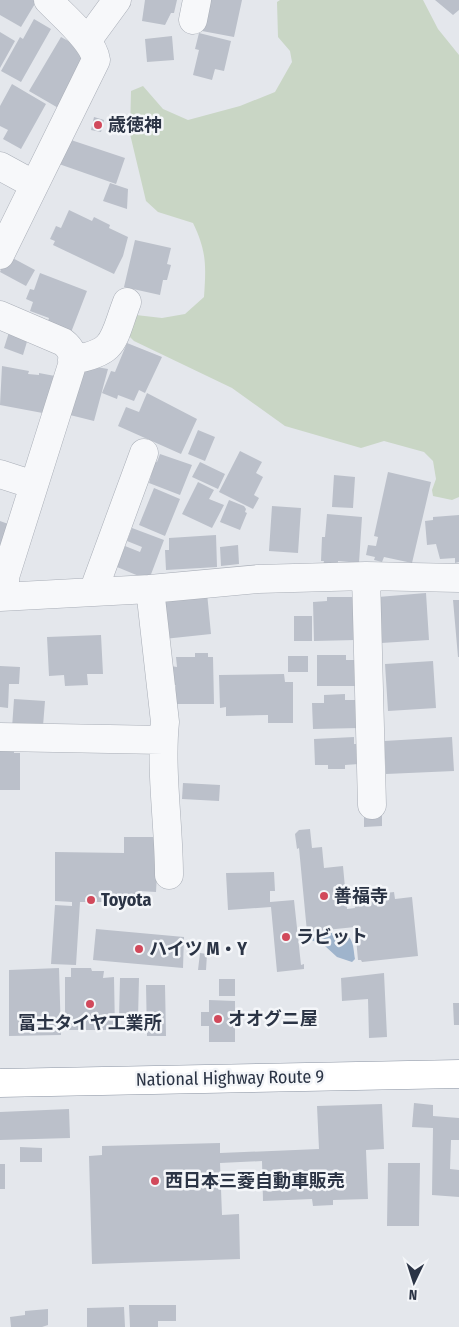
<svg xmlns="http://www.w3.org/2000/svg" width="459" height="1327" viewBox="0 0 459 1327" font-family="'Fira Sans Condensed','Noto Sans JP',sans-serif">
  <style>
    .green { fill: #c9d6c5 }
    .water { fill: #9fb4cc }
    .building { fill: #bbc0ca }
    .lines { fill: none; stroke-linecap: round; stroke-linejoin: round }
    .minor-casing { stroke: #a9aeb7; stroke-width: 29 }
    .highway-casing { stroke: #8b94a3; stroke-width: 29 }
    .minor { stroke: #f7f8fa; stroke-width: 28 }
    .highway { stroke: #fff; stroke-width: 28 }
    .poi-dot { fill: #d1495b; stroke: #f4f6f9; stroke-width: 2 }
    .labels { text-anchor: middle; stroke-width: 5; stroke-linejoin: round; paint-order: stroke }
    .poi-label { font-size: 18px; font-weight: bold; fill: #2b3445; stroke: #f4f6f9; text-anchor: start }
    .street-label { font-size: 18px; fill: #2b3445; stroke: #f4f6f9 }
  </style>
  <rect width="100%" height="100%" fill="#e4e7ec"/>
  <path class="green" d="M280,0H423L438,29L459,55V497L452,500L433,496L432,490L436,479L433,461L424,452L384,441L361,448L285,426L232,388L134,341L128,335L136,315L162,318L185,314L204,297C206,266 207,252 193,223L158,212L146,201L130,134L131,91L143,86L163,109L188,120L240,106L275,92L292,62L290,51L278,37L277,2Z"/>
  <path class="water" d="M340,932C354,936 353,946 355,959L352,962L337,957L325,946L309,939L308,936Z"/>
  <path class="building" d="M0,0H33L36,2L21,27L0,15Z
    M145,0H177L174,13H171L165,25L142,21Z
    M209,0H242L234,37L202,31Z
    M435,0H459V10L453,15Z
    M34,19L51,29L21,82L1,71L20,37L23,39Z
    M0,32L15,41L0,68Z
    M199,33L231,41L224,71L215,69L212,80L193,75L199,50L195,49Z
    M172,36L174,60L147,62L145,39Z
    M61,37L81,48L83,65L60,109L29,91Z
    M12,84L46,104L21,149L3,139L8,130L0,126V106Z
    M94,117L104,120L101,132L91,130Z
    M68,139L125,158L116,184L59,164Z
    M110,183L128,189L127,209L103,201Z
    M69,210L92,221L94,217L110,225L109,228L128,237L123,256L114,274L53,245L55,241L50,239L56,226L61,228Z
    M135,240L171,248L167,264L171,265L167,280H163L160,295L124,287Z
    M7,255L35,270L26,286L0,272Z
    M40,273L87,291L70,335L46,327L49,318L30,311L33,302L26,299L30,289L34,290Z
    M10,329L29,335L23,355L4,348Z
    M127,343L162,357L145,393L139,390L134,401L118,395L117,399L102,393L111,371L115,372Z
    M80,364L108,369L94,421L66,414Z
    M2,366L29,371L28,374L39,375V373L55,376L48,414L0,405Z
    M147,393L197,419L181,454L118,426L126,407L139,412Z
    M198,430L215,437L205,461L188,454Z
    M240,451L262,462L256,473L263,477L254,495L259,498L253,509L219,492Z
    M160,454L192,465L180,495L149,483L155,461L157,462Z
    M200,462L225,474L218,489L192,477Z
    M388,472L431,482L412,563L384,557L382,562L374,560L375,557L366,555L368,545L376,546L378,537L374,536Z
    M334,475L355,477L353,508L332,507Z
    M198,482L214,490L209,499L224,505L212,528L182,514Z
    M154,488L180,499L165,536L139,525Z
    M229,500L244,506L246,509L245,512L247,513L240,530L220,522Z
    M272,506L301,508L298,553L269,551Z
    M327,514L362,517L359,563L338,561V566L323,565L324,561H321L322,537H325Z
    M459,515V562L455,563V558L440,559L436,544L427,545L425,521L433,520V517Z
    M0,521L11,525L4,545L0,544Z
    M132,528L164,540L150,577L146,579L117,567L125,546L140,552L142,547L127,541Z
    M216,535L217,567L166,570L165,550H169V538Z
    M238,545L239,564L221,566L220,547Z
    M207,593L211,634L164,639L160,598Z
    M426,593L429,640L381,643L378,597Z
    M327,597H356V640L314,641L313,602L327,601Z
    M453,600H459V657H458Z
    M294,616H312V641H294Z
    M101,635L103,674H87L88,685L65,686L64,675L49,676L47,637Z
    M195,653H208V657H213L214,704H176V685H171L170,666L177,667L176,657H195Z
    M317,655H346V660H357V686H317Z
    M288,656H308V672H288Z
    M433,661L436,708L388,711L385,664Z
    M0,666L20,667L19,684H9L8,708L0,707Z
    M284,674L285,682H293V723H268V715L226,716V707L220,708L219,675Z
    M345,694V700H359V728L313,729L312,703H324V695Z
    M14,699L45,701L43,726L12,728Z
    M354,737V744H358L359,764L345,765V769H328V765H315L314,739Z
    M452,737L454,771L386,774L384,741Z
    M0,747H14V753H20V790H0Z
    M183,783L220,785L219,801L182,799Z
    M364,809H382V826L364,827Z
    M310,829L312,848L322,847L324,868L343,866L347,909L355,908L354,903L370,901L369,895L394,892L395,899L412,897L418,956L362,962L361,960H358L355,927L307,932L299,848L297,849L295,834L299,830Z
    M124,837H159L156,892L138,891V899H127V902H80L76,965L51,964L55,905L72,906V902L55,901V852L124,853Z
    M274,872L275,891H270V902L294,900L301,965L304,964V969L277,972L271,907L228,910L226,873Z
    M96,929L184,937L183,968L93,960Z
    M200,953L207,954L206,970H198Z
    M59,968L61,1035L9,1036V970Z
    M71,968H91L92,971H104L103,978L114,977L115,1030H65V977H71Z
    M384,973L387,1037L369,1038L368,999L342,1001L341,978Z
    M120,978H139L138,1018H119Z
    M219,979H235V996H219Z
    M146,985H165L166,1036H147Z
    M209,1000L235,1001V1042H209V1026H201V1012H209Z
    M453,1003H459V1025H454Z
    M414,1103L433,1105V1116L459,1118V1140H451L450,1169L459,1170V1197L432,1195L433,1128L412,1127Z
    M382,1104L384,1149L366,1150L368,1199L333,1200V1205L313,1206L312,1199L263,1201L262,1161L220,1163L222,1215L239,1214L240,1259L92,1264L89,1156L102,1155V1146L220,1143V1153L319,1149L317,1106Z
    M69,1109L70,1138L0,1140V1112Z
    M20,1147L42,1148V1162H20Z
    M388,1163H420L419,1226H387Z
    M0,1164H5V1189H0Z
    M129,1305H176V1321H158V1327H130Z
    M124,1307L125,1327H87V1308Z
    M48,1309V1325L42,1327H11L10,1317L25,1315V1311Z"/>
  <g class="lines">
    <g class="minor-casing">
      <path id="minor" d="M193,20L197,0
        M87,41L117,0
        M0,166L33,184
        M0,255L96,60C94,41 61,14 48,0
        M0,315L63,342C72,349 73,354 72,365L5,577V596
        M72,360C117,352 112,341 127,302
        M0,474L34,485
        M366,576L372,805
        M150,589L165,722C160,770 169,826 169,875
        M93,592L144,453
        M0,597L150,589L258,579L366,576L459,578
        M0,737L163,740"/>
    </g>
    <g class="highway-casing">
      <path id="highway" d="M0,1083L459,1074"/>
    </g>
    <use href="#minor" class="minor"/>
    <use href="#highway" class="highway"/>
  </g>
  <g class="poi-dot">
    <circle cx="98" cy="125" r="5"/>
    <circle cx="324" cy="896" r="5"/>
    <circle cx="91" cy="900" r="5"/>
    <circle cx="286" cy="937" r="5"/>
    <circle cx="139" cy="949" r="5"/>
    <circle cx="90" cy="1004" r="5"/>
    <circle cx="218" cy="1019" r="5"/>
    <circle cx="155" cy="1181" r="5"/>
  </g>
  <g class="labels">
    <g class="poi-label">
      <text x="108" y="131">歳徳神</text>
      <text x="334" y="902">善福寺</text>
      <text x="101" y="906">Toyota</text>
      <text x="296" y="943">ラビット</text>
      <text x="149" y="955">ハイツ M・Y</text>
      <text x="228" y="1025">オオグニ屋</text>
      <text x="90" y="1029" text-anchor="middle">冨士タイヤ工業所</text>
      <text x="165" y="1187">西日本三菱自動車販売</text>
    </g>
    <g class="street-label">
      <text transform="translate(230 1078) rotate(-1)" y="6">National Highway Route 9</text>
    </g>
  </g>
  <g transform="translate(414 1282) rotate(184)" stroke="#f4f6f9" stroke-width="4" paint-order="stroke">
  <path d="M0-4L9 19L0 12L-9 19Z" fill="#2b3445"/>
  <text y="-8" font-size="14" font-weight="bold" text-anchor="middle" fill="#2b3445">N</text>
  </g>
</svg>
